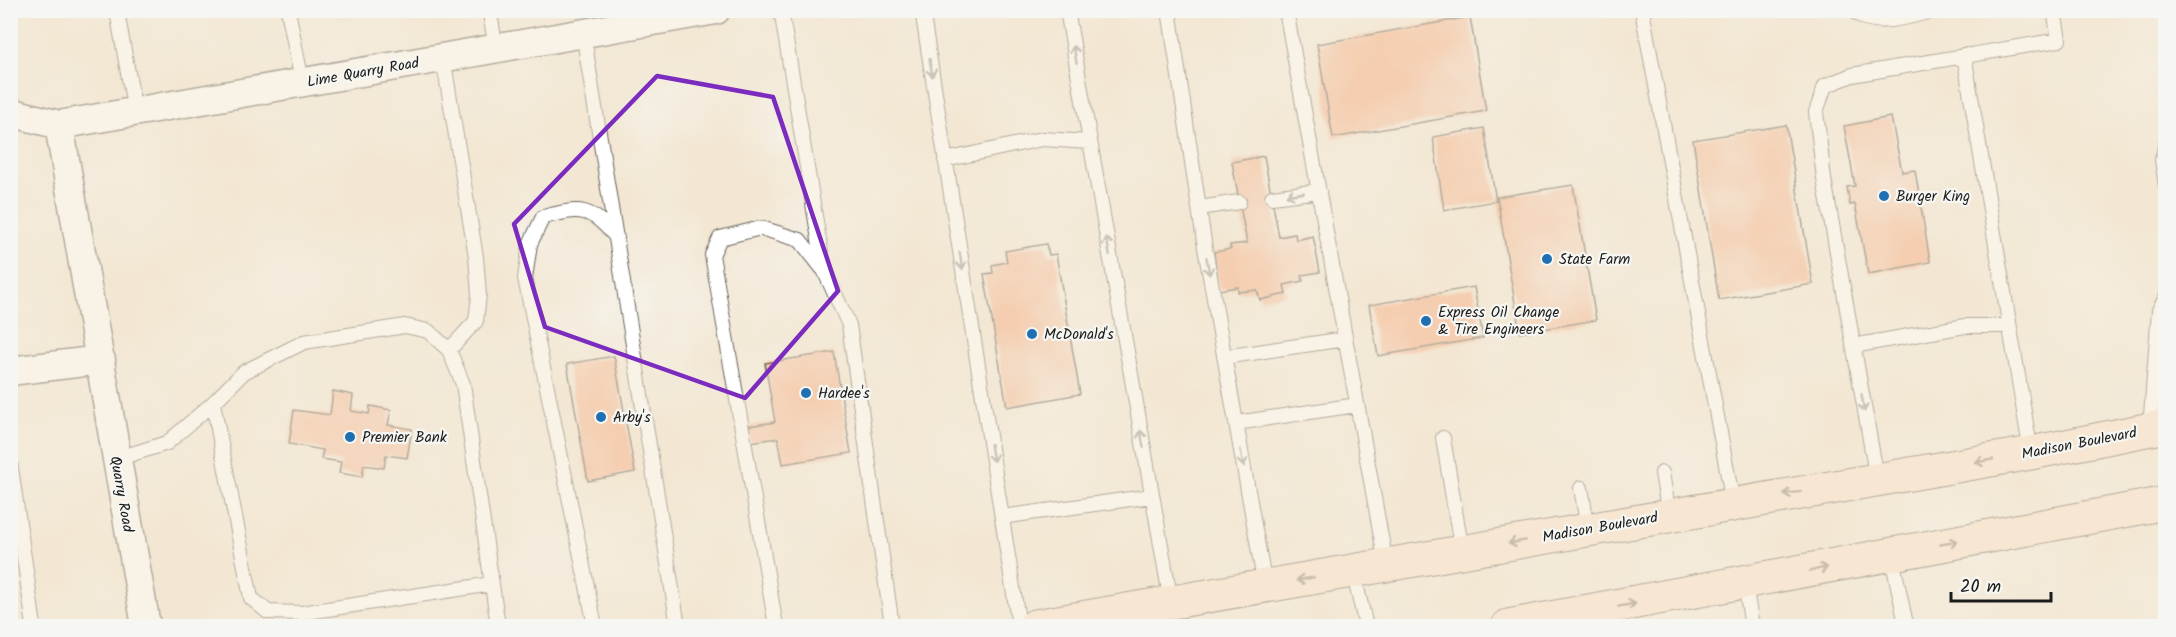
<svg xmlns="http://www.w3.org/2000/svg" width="2176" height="637" viewBox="0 0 2176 637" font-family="Kalam,sans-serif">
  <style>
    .building { fill: #f8b088 }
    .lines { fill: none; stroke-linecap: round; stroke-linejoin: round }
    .lane-casing { stroke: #67635c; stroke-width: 16 }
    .street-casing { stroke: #67635c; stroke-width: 31 }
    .secondary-casing { stroke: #67635c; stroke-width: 35 }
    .lane { stroke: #fff; stroke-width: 14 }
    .street { stroke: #fff; stroke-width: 28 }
    .secondary { stroke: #fce5cf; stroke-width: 33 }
    .oneway { stroke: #999 }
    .oneway2 { stroke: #978b7e }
    .marked { fill: none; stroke: #7b2cbf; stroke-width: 4.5; stroke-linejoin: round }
    .poi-dot { fill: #1f6fb2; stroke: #f6f6f2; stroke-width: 2 }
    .labels { text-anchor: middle; stroke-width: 4.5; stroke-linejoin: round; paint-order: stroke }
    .street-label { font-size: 15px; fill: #1c1c1c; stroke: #f6f6f2 }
    .poi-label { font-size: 15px; fill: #1c1c1c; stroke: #f6f6f2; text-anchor: start }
  </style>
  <rect width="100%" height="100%" fill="#f6f6f2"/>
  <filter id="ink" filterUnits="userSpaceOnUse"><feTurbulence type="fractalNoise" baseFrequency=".0167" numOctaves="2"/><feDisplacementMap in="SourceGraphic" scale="12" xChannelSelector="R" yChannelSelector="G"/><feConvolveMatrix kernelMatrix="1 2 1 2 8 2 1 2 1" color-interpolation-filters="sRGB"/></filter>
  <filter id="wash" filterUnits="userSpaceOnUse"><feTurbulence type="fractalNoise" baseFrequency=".008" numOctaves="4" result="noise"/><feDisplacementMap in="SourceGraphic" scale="24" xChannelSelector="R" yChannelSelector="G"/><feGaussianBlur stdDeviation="1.35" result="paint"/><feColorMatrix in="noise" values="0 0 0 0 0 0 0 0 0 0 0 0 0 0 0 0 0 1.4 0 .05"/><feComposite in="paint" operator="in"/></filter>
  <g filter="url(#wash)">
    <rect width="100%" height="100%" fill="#f3e7d3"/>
    <g id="blocks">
      <path class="building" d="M1470,17L1486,111L1333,138L1317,44Z
        M1891,117L1902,172L1915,170L1930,262L1868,274L1855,204L1850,205L1847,187L1855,186L1844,126Z
        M1786,125L1813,284L1719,300L1693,140Z
        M1484,128L1496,201L1444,210L1433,137Z
        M1264,156L1279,237L1295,234L1296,240L1313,236L1320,272L1302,275L1303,281L1284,285L1286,294L1260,300L1257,290L1238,292V287L1219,290L1214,252L1231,249L1230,245L1247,243L1232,162Z
        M1573,185L1596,320L1520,333L1497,197Z
        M1046,244L1049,255L1056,254L1080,394L1007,407L984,274L993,273L992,265L1007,262L1005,251Z
        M1474,287L1483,338L1378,356L1369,305Z
        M834,352L851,453L783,464L778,438L750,442L748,426L775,422L765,363Z
        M614,356L635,472L588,481L567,364Z
        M333,391L353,395L351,411L369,414L370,406L391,410L388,425L412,429L407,458L386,455L384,468L364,465L362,477L339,473L341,462L321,459L323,450L289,444L294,410L330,415Z"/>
    </g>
  </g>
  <g filter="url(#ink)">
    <use href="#blocks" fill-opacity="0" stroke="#67635c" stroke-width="1.5"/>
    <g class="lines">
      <g class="lane-casing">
        <path id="lane" d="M120,10L118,17L135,112
          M288,10L302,82
          M781,10L824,270L849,325L892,626
          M922,10L1019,626
          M1067,10L1171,602
          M1169,10L1205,248L1265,586
          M1286,10L1386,564
          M1642,10L1733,503
          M1853,10C1872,31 1913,15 1937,10
          M490,14L496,48
          M583,32L678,626
          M1964,55L2031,453
          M443,57L476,257L479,295L476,321L449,350
          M2166,143L2162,160L2166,186
          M945,160L1042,139L1090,142
          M1272,197L1319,191
          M1199,208L1239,202
          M1853,346L1965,326H2009
          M1224,357L1345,339
          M213,403L251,598L268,612L301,613L492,584
          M1236,423L1357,405
          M2150,429L2159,310L2166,297
          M1443,438L1462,552
          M116,459L167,443L213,403L244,372L304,342L405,326L428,331L449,350L463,384L498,626
          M10,461L34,626
          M1662,473L1669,515
          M1877,479L1824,179L1816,112L1825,86L1852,75L2059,40L2054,10
          M1581,488L1588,529
          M1002,517L1152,496
          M1891,553L1906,624
          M1353,571L1366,626
          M1745,584L1752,626
          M595,626L525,278L530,244L543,217C582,207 590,207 617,238
          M776,626L712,255L720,238L761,228L800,240L822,268"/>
      </g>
      <g class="street-casing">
        <path id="street" d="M10,112L59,125L716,10
          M59,125L146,626
          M10,371L101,360"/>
      </g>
      <g class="secondary-casing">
        <path id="secondary" d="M1035,626L2031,453L2166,426
          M1508,626L2166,503"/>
      </g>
      <use href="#lane" class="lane"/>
      <use href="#street" class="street"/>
      <use href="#secondary" class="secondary"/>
    </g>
    <defs><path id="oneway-shaft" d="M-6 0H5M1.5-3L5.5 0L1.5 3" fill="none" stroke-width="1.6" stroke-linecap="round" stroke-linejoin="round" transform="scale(1.5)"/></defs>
    <g class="oneway">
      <use href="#oneway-shaft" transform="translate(1075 54) rotate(-100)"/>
      <use href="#oneway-shaft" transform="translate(931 68) rotate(81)"/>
      <use href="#oneway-shaft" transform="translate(1295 194) rotate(172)"/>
      <use href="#oneway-shaft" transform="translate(1108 246) rotate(-100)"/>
      <use href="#oneway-shaft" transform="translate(961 261) rotate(81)"/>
      <use href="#oneway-shaft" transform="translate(1208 266) rotate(80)"/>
      <use href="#oneway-shaft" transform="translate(1863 403) rotate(80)"/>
      <use href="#oneway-shaft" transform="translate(1142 439) rotate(-100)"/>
      <use href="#oneway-shaft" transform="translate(992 453) rotate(81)"/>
      <use href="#oneway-shaft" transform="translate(1242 458) rotate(80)"/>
    </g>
    <g class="oneway2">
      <use href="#oneway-shaft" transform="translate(1984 461) rotate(170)"/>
      <use href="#oneway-shaft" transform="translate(1792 493) rotate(171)"/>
      <use href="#oneway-shaft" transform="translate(1517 542) rotate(170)"/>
      <use href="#oneway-shaft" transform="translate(1949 543) rotate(-10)"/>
      <use href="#oneway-shaft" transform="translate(1819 569) rotate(-12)"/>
      <use href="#oneway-shaft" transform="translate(1305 579) rotate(170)"/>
      <use href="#oneway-shaft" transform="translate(1627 605) rotate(-10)"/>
    </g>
  </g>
  <path d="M0 0H2176V637H0ZM657,76L773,97L838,291L745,398L545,327L514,224Z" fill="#f3e7d3" fill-opacity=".55" fill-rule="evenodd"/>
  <path class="marked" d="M657,76L773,97L838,291L745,398L545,327L514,224Z"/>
  <g class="poi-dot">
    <circle cx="1884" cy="196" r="6"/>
    <circle cx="1547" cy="259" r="6"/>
    <circle cx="1426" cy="321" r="6"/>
    <circle cx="1032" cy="334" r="6"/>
    <circle cx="806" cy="393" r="6"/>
    <circle cx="601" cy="417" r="6"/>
    <circle cx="350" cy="437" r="6"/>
  </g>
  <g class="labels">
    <g class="street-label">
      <text transform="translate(363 72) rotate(-10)" y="5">Lime Quarry Road</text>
      <text transform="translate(2079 443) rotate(-11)" y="5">Madison Boulevard</text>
      <text transform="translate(122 494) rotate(80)" y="5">Quarry Road</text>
      <text transform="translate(1600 527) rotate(-10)" y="5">Madison Boulevard</text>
    </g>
    <g class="poi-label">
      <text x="1896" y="201">Burger King</text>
      <text x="1559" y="264">State Farm</text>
      <text x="1438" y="317">Express Oil Change<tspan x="1438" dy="17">&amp; Tire Engineers</tspan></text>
      <text x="1044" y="339">McDonald's</text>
      <text x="818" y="398">Hardee's</text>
      <text x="613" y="422">Arby's</text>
      <text x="362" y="442">Premier Bank</text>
    </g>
  </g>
  <rect width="2176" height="637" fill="none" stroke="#f6f6f2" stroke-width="36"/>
  <path d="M1951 592v9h100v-9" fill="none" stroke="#1c1c1c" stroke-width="3"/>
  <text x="1960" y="592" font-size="18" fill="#1c1c1c" stroke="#f6f6f2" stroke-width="4.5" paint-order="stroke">20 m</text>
</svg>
